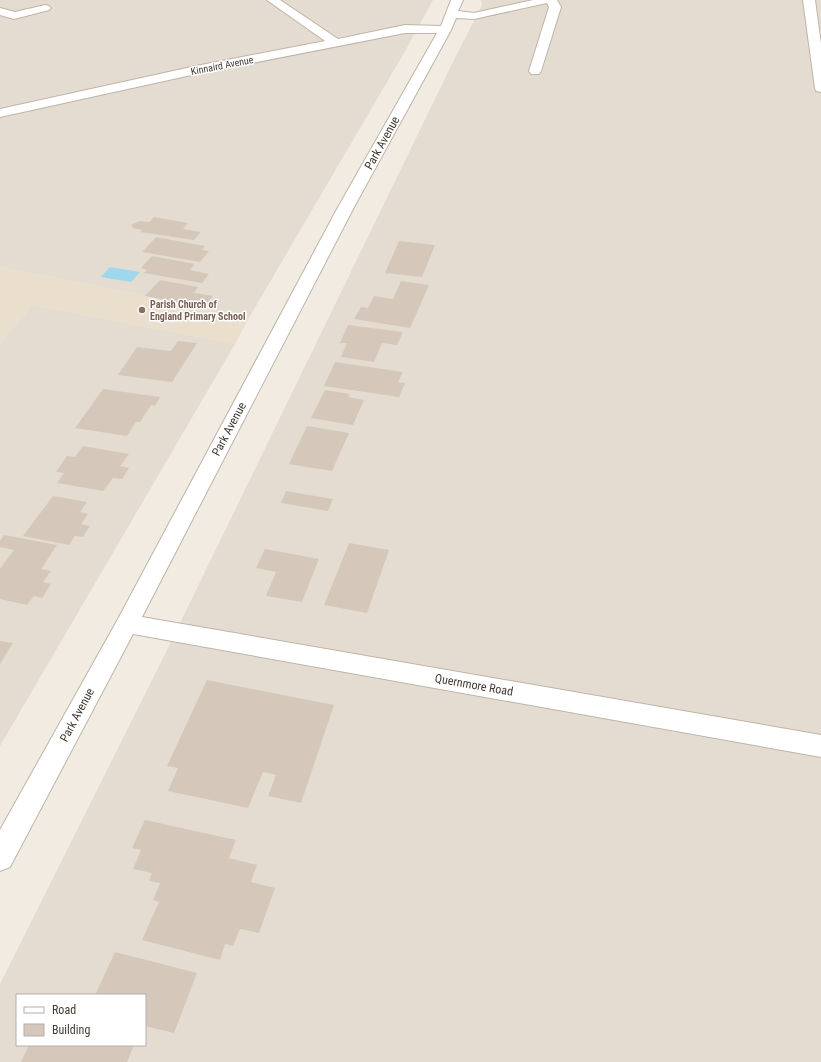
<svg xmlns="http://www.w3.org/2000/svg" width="821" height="1062" viewBox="0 0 821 1062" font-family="'Roboto Condensed',sans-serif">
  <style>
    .residential { fill: #e4dcd0; fill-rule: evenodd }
    .education { fill: #eadecc }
    .water { fill: #9fd7ed }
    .building { fill: #d5c8bb }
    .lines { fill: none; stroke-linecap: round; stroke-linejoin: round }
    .minor-casing { stroke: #beb4a8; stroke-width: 2 }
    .minor { fill: #fff; fill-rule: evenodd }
    .education-dot { fill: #8d6e63; stroke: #fff; stroke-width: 1.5 }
    .labels { text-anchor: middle; stroke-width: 3; stroke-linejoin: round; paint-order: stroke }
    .far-street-label { font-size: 10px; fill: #423a33; stroke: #fff }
    .far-education-label { font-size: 10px; font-weight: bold; fill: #785e54; stroke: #fff; text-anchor: start }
    .street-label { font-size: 12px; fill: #423a33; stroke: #fff }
  </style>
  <rect width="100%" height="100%" fill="#f1ebe2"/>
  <path class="residential" d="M0,0H433L404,53L250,316L0,267Z
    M481,0H821V1062H0V984L162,660L453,62L482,5ZM17,995H145V1045H17Z
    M33,305L235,344L0,746V344Z"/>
  <path class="education" d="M0,267L250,316L235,344L33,305L0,344Z"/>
  <path class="water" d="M110,267L140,272L131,282L101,277Z"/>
  <path class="building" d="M154,217L188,223L183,229L201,232L194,240L140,232L142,230L133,228L131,225L139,221L149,222Z
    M156,237L205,246L202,250L209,251L200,262L142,252Z
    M399,241L435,245L422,277L385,273Z
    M152,256L195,264L190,270L209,274L202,283L144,273L147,270L141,268Z
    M160,280L198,287L194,293L213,296L204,307L145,296Z
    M401,281L429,285L410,328L354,319L361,307L368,308L374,296L393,299Z
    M348,325L403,332L397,345L382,343L374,362L341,357L347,343H340Z
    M178,341L197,343L172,382L118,375L137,347L171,351Z
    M335,362L403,372L398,382L405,383L399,397L324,386Z
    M103,389L160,397L155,406L151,405L140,422H136L127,436L75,428Z
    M325,390L350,394L348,397L364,400L353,425L311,418Z
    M307,426L349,433L332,471L289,464Z
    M83,446L129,454L120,466L129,468L122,479L113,478L103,491L57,483L64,473L56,472L67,456L75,457Z
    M286,491L333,499L328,511L281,503Z
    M53,496L87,502L80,512L88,514L81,524L90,526L83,537L75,536L69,545L23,536Z
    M4,535L57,545L41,569L51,571L43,582L51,584L42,598L34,596L27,605L0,599V569L14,550L0,547V541Z
    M349,543L389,550L367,613L324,605Z
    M265,549L319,559L302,602L266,596L276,572L256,568Z
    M0,641L13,643L0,664Z
    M207,680L334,705L301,803L268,796L276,775L263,772L248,808L168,791L178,768L167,766Z
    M145,820L236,840L229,858L257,865L251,882L275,888L259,933L240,929L233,946L225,944L220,960L142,940L159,902L153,900L160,883L149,881L152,873L133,869L141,850L132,848Z
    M115,952L197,973L174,1033L145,1026V995H95Z
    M29,1045H134L127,1062H21Z"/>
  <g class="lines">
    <g class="minor-casing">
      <path id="minor" d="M267,0H280L338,39L405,25L441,26L451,0H463L458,11L474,13L533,0H557L561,7L541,71L539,74H531L529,71L549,7L547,3L474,19L456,18L451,30L353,209L142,617L821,735V757L133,634L10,867L0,871V830L118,619L337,209L437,33H405L196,74L0,117V109L196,66L325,41Z
        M803,0H815L821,44V92L816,91L815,88Z
        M45,5L49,6L51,8L49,10L14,19L0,15V8L15,12Z"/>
    </g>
    <use href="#minor" class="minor"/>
  </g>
  <circle class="education-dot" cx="142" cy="310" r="4"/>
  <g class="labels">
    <g class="far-street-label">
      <text transform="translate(222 65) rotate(-11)" y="4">Kinnaird Avenue</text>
    </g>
    <g class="far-education-label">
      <text x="150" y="308">Parish Church of<tspan x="150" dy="12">England Primary School</tspan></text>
    </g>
    <g class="street-label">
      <text transform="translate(382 143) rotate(-61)" y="4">Park Avenue</text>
      <text transform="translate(229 429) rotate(-62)" y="4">Park Avenue</text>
      <text transform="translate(474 685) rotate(10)" y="4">Quernmore Road</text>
      <text transform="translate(77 715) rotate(-62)" y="4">Park Avenue</text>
    </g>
  </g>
  <rect x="16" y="994" width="130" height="52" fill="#ffffff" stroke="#b3b0ad"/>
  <rect x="24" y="1007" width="20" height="6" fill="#ffffff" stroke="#b3b0ad"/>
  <text x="52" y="1014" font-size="12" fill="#423a33">Road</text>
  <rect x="24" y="1024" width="20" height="12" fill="#d5c8bb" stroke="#b3b0ad"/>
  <text x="52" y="1034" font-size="12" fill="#423a33">Building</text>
</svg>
